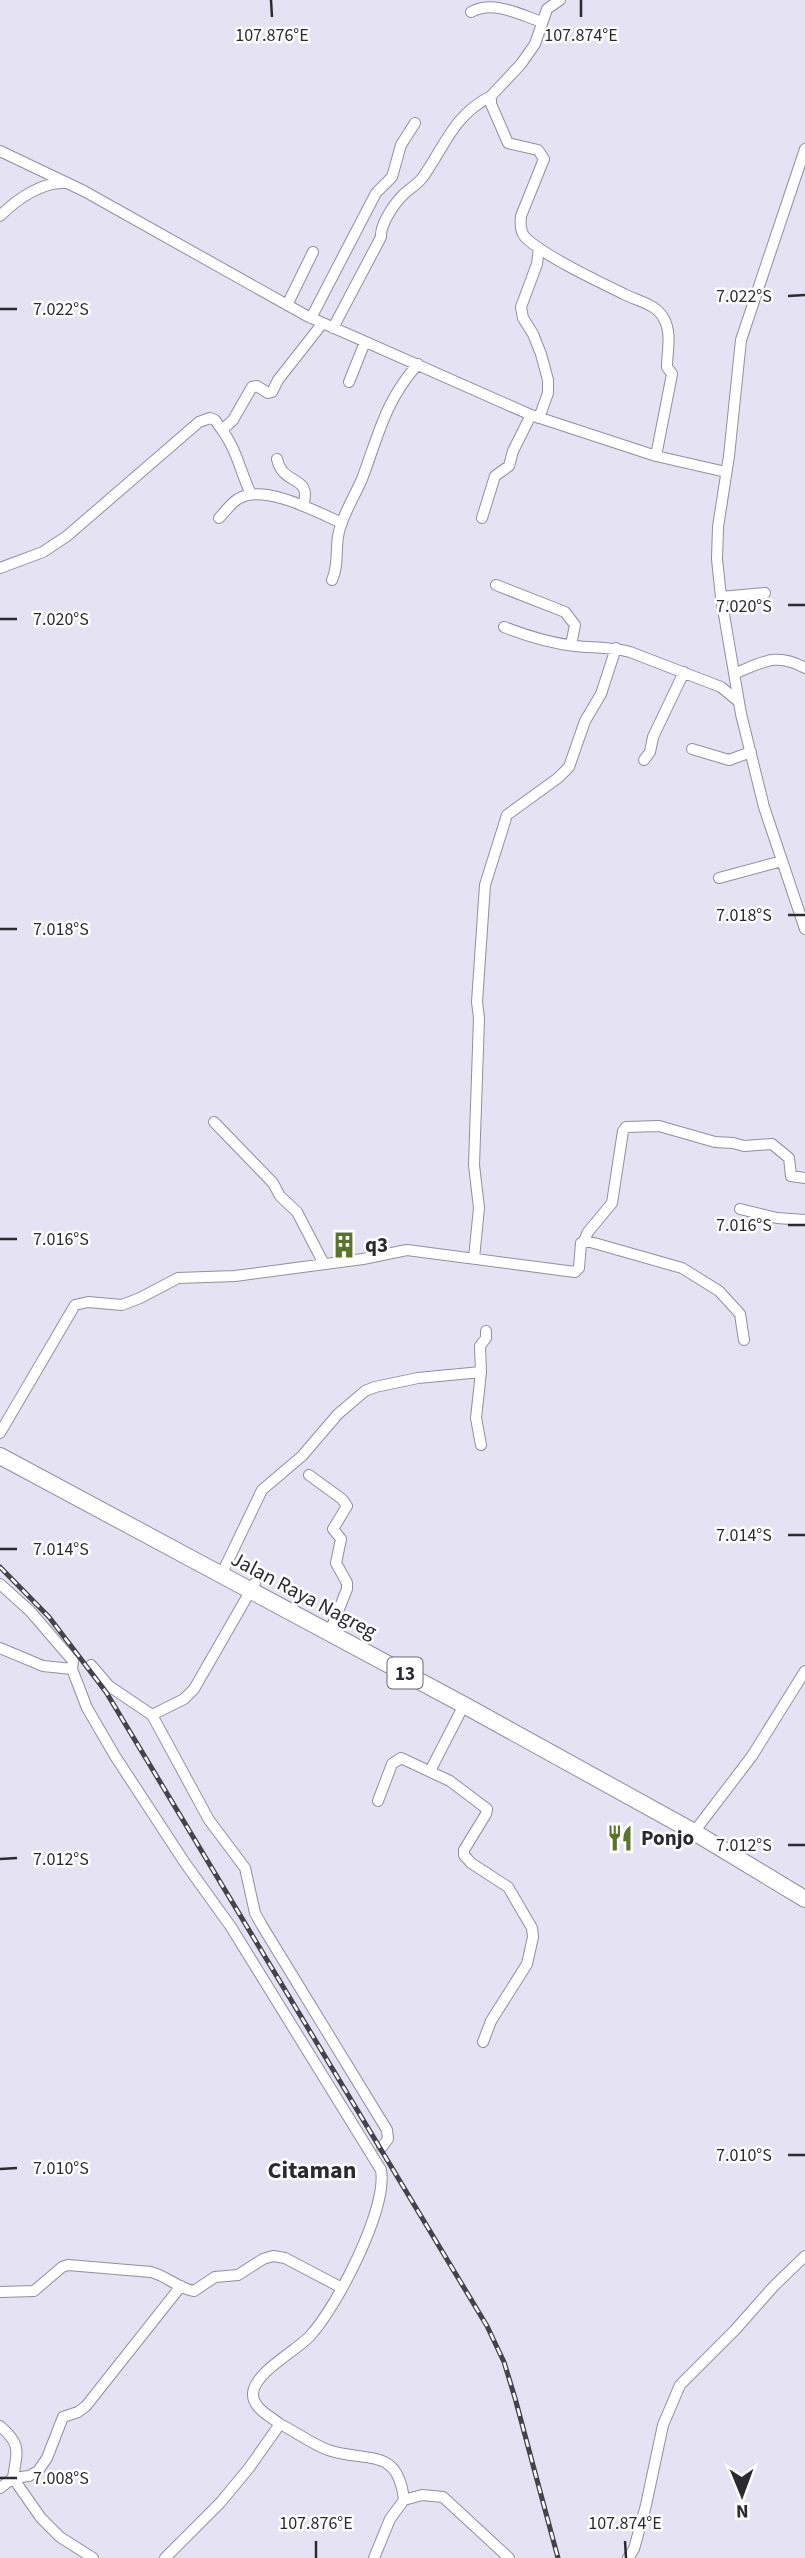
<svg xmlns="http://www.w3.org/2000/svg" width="805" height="2558" viewBox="0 0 805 2558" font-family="'Source Sans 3',sans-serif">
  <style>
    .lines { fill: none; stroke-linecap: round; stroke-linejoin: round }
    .minor-casing { stroke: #918f9f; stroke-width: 12 }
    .trunk-casing { stroke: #918f9f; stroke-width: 18 }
    .minor { stroke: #fff; stroke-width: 10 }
    .trunk { stroke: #fff; stroke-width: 16 }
    .rail-casing { stroke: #44424b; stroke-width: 5 }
    .rail { stroke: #fff; stroke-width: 2.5; stroke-dasharray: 8; stroke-linecap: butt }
    .ticks { fill: none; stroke: #2b2a31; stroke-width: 2.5 }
    .labels { text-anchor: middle; stroke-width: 5; stroke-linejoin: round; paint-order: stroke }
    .shield { fill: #fff; stroke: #6b6a6f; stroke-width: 2 }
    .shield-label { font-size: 19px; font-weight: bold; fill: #2b2a31 }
    .poi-label { font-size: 21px; font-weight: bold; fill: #2b2a31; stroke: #fff; text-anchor: start }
    .street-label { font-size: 21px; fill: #2b2a31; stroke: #fff }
    .quarter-label { font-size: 24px; font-weight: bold; fill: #2b2a31; stroke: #fff }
    .ticks-label { font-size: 18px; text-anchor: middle; fill: #2b2a31; stroke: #fff; stroke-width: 5; stroke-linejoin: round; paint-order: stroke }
  </style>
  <rect width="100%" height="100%" fill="#e4e2f3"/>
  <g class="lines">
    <g class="minor-casing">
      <path id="minor" d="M560,0L547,9L535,44L521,64L491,96V104L508,143L538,150L544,159L521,216C520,224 520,231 525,237C542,255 599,282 624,294C637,301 657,304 664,319C672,333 667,352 667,367L672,374L656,456
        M471,12C494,0 518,14 542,22
        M805,149L741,340L729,456L718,527L717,559L721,597L741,714L764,807L805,929
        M0,151L84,191L307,316L531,415L656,456L726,472
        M0,216C16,200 41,182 64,183
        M539,248L537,264L521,307L523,318L533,334L541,354L548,380V393L539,418
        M287,305L313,252
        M311,318L376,193L392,177L401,145L415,123
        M333,328L381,237C380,225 393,205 403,195C409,189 417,185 423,177C446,144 453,116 491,96
        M349,382L365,342
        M222,430C237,450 240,471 251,494
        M277,459C283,487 313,474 303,506
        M219,518C225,512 231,503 238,499C263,483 317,512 342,523
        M482,518L495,476L509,466L513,451L531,415
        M0,568L43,552L67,536L199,422L210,418L215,420L222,430L233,420L252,387L257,386L268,393L272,392L278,380L322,324
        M332,580C340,563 334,545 340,528C345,511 355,495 362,479C379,434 385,401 418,364
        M496,585L565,612L575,625L571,645
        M721,597L765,593
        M504,627C527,636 550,643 575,646C594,648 612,647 630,652L721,687L738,701
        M736,673C763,662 777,652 805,668
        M692,749L729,760L751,752
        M644,760L650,752L653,737L684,672
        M719,878L782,861
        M214,1122L273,1183L280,1196L297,1212L324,1264
        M740,1209L777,1218L805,1220
        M584,1241L588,1232L612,1203L623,1131L626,1127L659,1126L715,1142L733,1143L744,1146L772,1144L789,1158L791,1176L805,1178
        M474,1258L479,1208L474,1165L479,1018L477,1002L485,885L507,815L558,778L569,767L585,721L601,694L616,648
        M481,1372L476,1418L481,1445
        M0,1433L75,1305L88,1302L122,1305L140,1298L178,1278L235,1276L363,1259L407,1250L575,1272L579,1268L581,1243L587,1241L682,1268L719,1291L740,1314L744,1340
        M309,1475L342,1499L347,1506L333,1529L341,1539L336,1563L347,1583V1589L333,1624
        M225,1567L262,1490L302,1456L338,1414L365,1391L375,1387L418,1378L481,1372L480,1346L486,1338V1331
        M0,1584L30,1611L73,1661L72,1669L87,1708L115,1756L185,1863L231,1927L381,2170C388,2209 336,2308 310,2336C296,2351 255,2372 253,2393C252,2408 270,2416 280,2424
        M0,1648L43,1666L72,1669
        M91,1665L109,1686L152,1715L209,1820L245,1868L255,1913L261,1924L387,2130L388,2139L382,2147
        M152,1715L184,1699L194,1689L255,1583
        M430,1771L464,1705
        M378,1801L392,1764L401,1758L450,1781L487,1809L486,1814L464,1850V1855L471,1863L508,1887L532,1928L533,1937L527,1964L491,2021L483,2042
        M694,1832L752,1756L805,1671
        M0,2292L34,2291L62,2267L68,2265L151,2272C167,2276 179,2289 194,2291L215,2277L238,2275L263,2259L273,2256L285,2258L342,2288
        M0,2426C22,2445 17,2451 13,2478L41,2518L60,2537L93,2558
        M0,2488L13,2478L29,2476L38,2471L47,2458L63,2417L78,2412L86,2406L181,2286
        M165,2558L220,2503L249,2468L280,2424C296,2432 312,2444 328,2450C367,2463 398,2446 404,2500
        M374,2558L390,2519L404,2500L422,2495L443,2497L509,2558
        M628,2558L634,2549L646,2505L663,2425L680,2385L735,2330L774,2286L805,2256"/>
    </g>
    <g class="trunk-casing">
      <path id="trunk" d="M0,1456L464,1705L694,1832L805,1899"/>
    </g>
    <use href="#minor" class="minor"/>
    <use href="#trunk" class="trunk"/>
    <g class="rail-casing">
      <path id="rail" d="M0,1567L49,1617L106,1692L487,2326L504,2362L515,2398L558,2558"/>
    </g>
    <use href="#rail" class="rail"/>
  </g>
  <path class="ticks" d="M271,0L272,17M581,0V17M788,296L805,295M0,309H17M788,605H805M0,619H17M788,915H805M0,929H17M788,1225H805M0,1239H17M788,1535H805M0,1549H17M788,1845H805M0,1859L17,1858M788,2155H805M0,2169L17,2168M0,2478H17M316,2541V2558M625,2541L626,2558"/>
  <defs>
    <g id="building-bare" transform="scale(2.1)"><path d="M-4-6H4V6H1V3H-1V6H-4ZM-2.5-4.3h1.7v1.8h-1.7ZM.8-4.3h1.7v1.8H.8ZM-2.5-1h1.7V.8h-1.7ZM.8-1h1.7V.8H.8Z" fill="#59752a" stroke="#fff" stroke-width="2.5" paint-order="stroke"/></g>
    <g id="restaurant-bare" transform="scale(2.1)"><path d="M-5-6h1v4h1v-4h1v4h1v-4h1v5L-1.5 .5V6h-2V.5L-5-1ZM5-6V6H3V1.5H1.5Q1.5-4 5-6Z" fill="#59752a" stroke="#fff" stroke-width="2.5" paint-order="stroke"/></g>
  </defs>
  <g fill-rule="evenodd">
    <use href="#building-bare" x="344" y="1245"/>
    <use href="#restaurant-bare" x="620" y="1838"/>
  </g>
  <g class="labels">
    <rect class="shield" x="387.5" y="1657.5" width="35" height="31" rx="5"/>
    <g class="shield-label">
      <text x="405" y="1680">13</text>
    </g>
    <g class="poi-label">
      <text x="365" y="1252">q3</text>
      <text x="641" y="1845">Ponjo</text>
    </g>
    <g class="street-label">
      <text transform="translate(304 1595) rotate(28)" y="7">Jalan Raya Nagreg</text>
    </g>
    <g class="quarter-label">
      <text x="312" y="2178">Citaman</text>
    </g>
  </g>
  <g class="ticks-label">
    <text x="272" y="41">107.876°E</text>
    <text x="581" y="41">107.874°E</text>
    <text x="744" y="302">7.022°S</text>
    <text x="61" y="315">7.022°S</text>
    <text x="744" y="612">7.020°S</text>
    <text x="61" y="625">7.020°S</text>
    <text x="744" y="921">7.018°S</text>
    <text x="61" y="935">7.018°S</text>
    <text x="744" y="1231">7.016°S</text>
    <text x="61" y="1245">7.016°S</text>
    <text x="744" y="1541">7.014°S</text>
    <text x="61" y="1555">7.014°S</text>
    <text x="744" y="1851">7.012°S</text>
    <text x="61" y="1865">7.012°S</text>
    <text x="744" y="2161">7.010°S</text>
    <text x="61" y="2174">7.010°S</text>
    <text x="61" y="2484">7.008°S</text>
    <text x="316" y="2529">107.876°E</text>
    <text x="625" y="2529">107.874°E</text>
  </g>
  <g transform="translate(742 2495) rotate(179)" stroke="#ffffff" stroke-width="5" paint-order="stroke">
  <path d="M0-5L12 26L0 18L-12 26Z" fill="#2b2a31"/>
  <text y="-10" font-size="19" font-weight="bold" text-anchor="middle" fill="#2b2a31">N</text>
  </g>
</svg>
